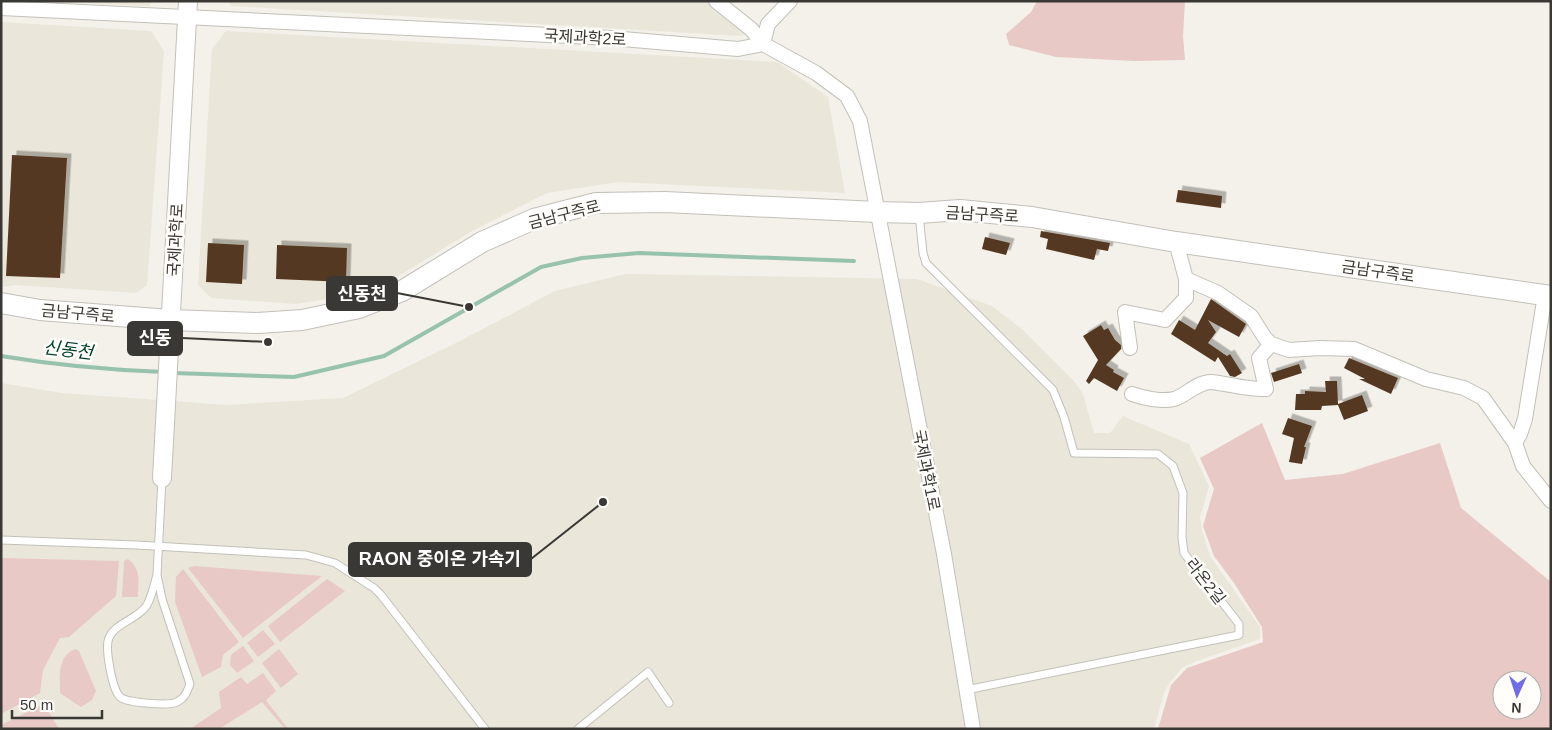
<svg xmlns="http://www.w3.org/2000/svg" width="1552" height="730" viewBox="0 0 1552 730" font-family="Helvetica,'Noto Sans KR',sans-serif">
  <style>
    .built { fill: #eae6d9 }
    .green { fill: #e8c9c6; fill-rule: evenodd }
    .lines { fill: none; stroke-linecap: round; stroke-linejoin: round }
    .stream { stroke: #96c2ae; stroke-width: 4 }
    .building { fill: #553921; filter: url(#shadow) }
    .service-casing { stroke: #c2c0b9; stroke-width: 9 }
    .minor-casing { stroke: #c2c0b9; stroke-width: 16 }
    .tertiary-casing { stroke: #c2c0b9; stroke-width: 20 }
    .secondary-casing { stroke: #c2c0b9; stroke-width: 22 }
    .service { stroke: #fff; stroke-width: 7 }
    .minor { stroke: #fff; stroke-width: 14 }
    .tertiary { stroke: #fff; stroke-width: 18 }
    .secondary { stroke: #fff; stroke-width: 20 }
    .labels { text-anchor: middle; stroke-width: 5; stroke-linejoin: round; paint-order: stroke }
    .street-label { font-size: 16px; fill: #393835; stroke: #fffefb }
    .water-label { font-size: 18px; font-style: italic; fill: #013f2c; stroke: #fffefb }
    .leader { fill: none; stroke: #393835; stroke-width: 2 }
    .callout-dot { fill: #393835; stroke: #fffefb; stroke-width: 2 }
    .callout { fill: #393835; stroke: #393835; stroke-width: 2 }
    .callout-label { font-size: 18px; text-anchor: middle; font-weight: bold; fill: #fff }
  </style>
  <defs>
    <filter id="shadow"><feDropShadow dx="4.5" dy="-4.5" stdDeviation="0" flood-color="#0004"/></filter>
  </defs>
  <rect width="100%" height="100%" fill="#f3f1ea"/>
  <path class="built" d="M42,1H153L149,6Z
    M228,1H712L746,33L741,36L231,6Z
    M1,22L151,31L164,51L147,285L136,293L16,285L1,287Z
    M226,31L777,62L828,97L845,193L618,182L547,193L472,231L392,280L341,297L295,304L211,298L198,285L212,49Z
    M626,274L917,279L992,306L1023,330L1074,381L1083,394L1094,433H1110L1123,416L1189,444L1209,486L1200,518L1202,531L1210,556L1260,627V639L1194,662L1182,668L1170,682L1164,693L1154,729H1V383L62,393L227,405L343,398L458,342L555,291Z"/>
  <path class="green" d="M1037,1H1185L1183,36L1185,60L1133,61L1056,57L1009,45L1006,34L1031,12Z
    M1262,423L1285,480L1343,474L1440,443L1461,508L1551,582V729H1158L1171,685L1187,668L1263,642L1262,627L1234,583L1214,556L1203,526L1214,489L1200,458ZM1502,680H1532V710H1502Z
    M1,558L119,561L116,596L69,637L60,638L43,670L40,693L1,714Z
    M128,559C142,571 138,580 138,597H122L124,561Z
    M194,566L322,576L243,638L188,568Z
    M183,569L239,642L223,655L221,667L202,677L175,602L176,577Z
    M327,579L345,591L280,642L268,626Z
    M263,630L275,644L258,657L247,643Z
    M243,646L254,661L237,673L230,665L231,655Z
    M76,649L79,651L96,691L92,700L81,707L60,693C60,677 57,655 76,649Z
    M279,649L298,674L281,688L262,663Z
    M263,673L276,691L266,700L288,729H285L262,702L219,729H190L221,708L219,692L241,677L247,684Z
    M44,704L59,729H3L1,725Z"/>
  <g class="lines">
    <path class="stream" d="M1,356C55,365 109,370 164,372
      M173,373L294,377L384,356L541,267L582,258L639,253L854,261"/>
  </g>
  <path class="building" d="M12,155L67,158L60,278L6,276Z
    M1178,190L1222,196L1221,208L1176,202Z
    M1041,231L1110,243L1108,251L1097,249L1094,260L1046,249L1048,239L1040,237Z
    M985,237L1010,243L1006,255L982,249Z
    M208,243L244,245L242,284L206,282Z
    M277,245L347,248L346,282L276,279Z
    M1211,299L1246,324L1239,337L1208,320L1216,332L1208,343L1227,356L1230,354L1242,373L1235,377L1230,376L1218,357L1215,362L1171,334L1179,320L1195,330Z
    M1101,325L1104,330L1108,328L1115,340L1121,345V349L1106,365L1114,370L1113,372L1124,378L1117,391L1094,378L1089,384L1086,381L1098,360L1083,336Z
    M1349,358L1398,378L1391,394L1359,379H1365L1344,368Z
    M1299,364L1302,373L1274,382L1271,373Z
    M1325,381H1337L1338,404L1362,395L1368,411L1344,420L1338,405L1322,406L1321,410H1295L1296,394H1305V391L1326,392Z
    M1288,418L1312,426L1304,447H1306L1302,464L1289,462L1294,438L1282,434Z"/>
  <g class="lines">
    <g class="service-casing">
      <path id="service" d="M919,214L923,253L926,263L1053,390L1064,417L1074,453L1158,454L1173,466L1183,493L1182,537L1184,553L1239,624V635L966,690
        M1,540L137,545L306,555L335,563L374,588L381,595L485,729
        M157,575C154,585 152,596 147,605C138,620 112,623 108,641C106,652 112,689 120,697C127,703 169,706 177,702C185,698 187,692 190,684L162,599L157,575L162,479
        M578,729L648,672L669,703"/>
    </g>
    <g class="minor-casing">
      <path id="minor" d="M716,1L751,29L763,44
        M1,8L611,38L738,49L763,44L816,73L847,96L860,121L944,554L973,729
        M763,44L768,24L790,1
        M1176,242L1186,279L1218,293L1251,316L1265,338L1271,344L1289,350L1320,348L1354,349L1426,379L1464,388L1483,398L1515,443
        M1545,295L1525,419L1520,434L1515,443L1523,466L1551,501
        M1130,348L1125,312L1165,320L1186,298V279
        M1132,394C1143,398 1162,402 1174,399C1184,397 1198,381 1212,382C1230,384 1247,390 1266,389L1259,358L1271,344"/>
    </g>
    <g class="tertiary-casing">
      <path id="tertiary" d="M162,478L188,1"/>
    </g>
    <g class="secondary-casing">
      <path id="secondary" d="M1,303L40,310L170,320L258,323L302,320L359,308L402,291L482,242L534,219L596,203L665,202L877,212L919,213L960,210L1032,217L1176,242L1551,296"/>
    </g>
    <use href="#service" class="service"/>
    <use href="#minor" class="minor"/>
    <use href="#tertiary" class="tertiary"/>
    <use href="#secondary" class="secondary"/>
  </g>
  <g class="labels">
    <g class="street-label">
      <text transform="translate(585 37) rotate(3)" y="6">국제과학2로</text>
      <text transform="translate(564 214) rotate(-14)" y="6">금남구즉로</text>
      <text transform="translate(982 214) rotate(3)" y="6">금남구즉로</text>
      <text transform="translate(175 240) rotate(-87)" y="6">국제과학로</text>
      <text transform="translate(1378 271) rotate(8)" y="6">금남구즉로</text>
      <text transform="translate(78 313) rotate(5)" y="6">금남구즉로</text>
      <text transform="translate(927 470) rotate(79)" y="6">국제과학1로</text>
      <text transform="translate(1206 581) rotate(52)" y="6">라온2길</text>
    </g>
    <g class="water-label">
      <text transform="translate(68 350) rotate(7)" y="6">신동천</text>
    </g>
  </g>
  <path class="leader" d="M469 307L397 293M268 342L182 338M603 502L531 559"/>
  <g class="callout-dot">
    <circle cx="469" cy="307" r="5"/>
    <circle cx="268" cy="342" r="5"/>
    <circle cx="603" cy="502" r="5"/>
  </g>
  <g class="callout">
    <rect x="327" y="277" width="70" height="33" rx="5"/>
    <rect x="128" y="322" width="54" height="33" rx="5"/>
    <rect x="349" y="543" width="182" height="33" rx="5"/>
  </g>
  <g class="callout-label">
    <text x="362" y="300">신동천</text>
    <text x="155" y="344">신동</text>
    <text x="440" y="565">RAON 중이온 가속기</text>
  </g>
  <rect width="1552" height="730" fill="none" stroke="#393835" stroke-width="5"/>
  <g transform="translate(1517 695) rotate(183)"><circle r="24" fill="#fffefb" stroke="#b0afac"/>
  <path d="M0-4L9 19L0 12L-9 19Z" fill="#716de7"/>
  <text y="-8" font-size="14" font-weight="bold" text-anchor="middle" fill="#393835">N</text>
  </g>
  <path d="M12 710v8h90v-8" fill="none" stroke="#393835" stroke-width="2.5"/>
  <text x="20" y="710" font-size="15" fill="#393835" stroke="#fffefb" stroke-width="4" paint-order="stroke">50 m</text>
</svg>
